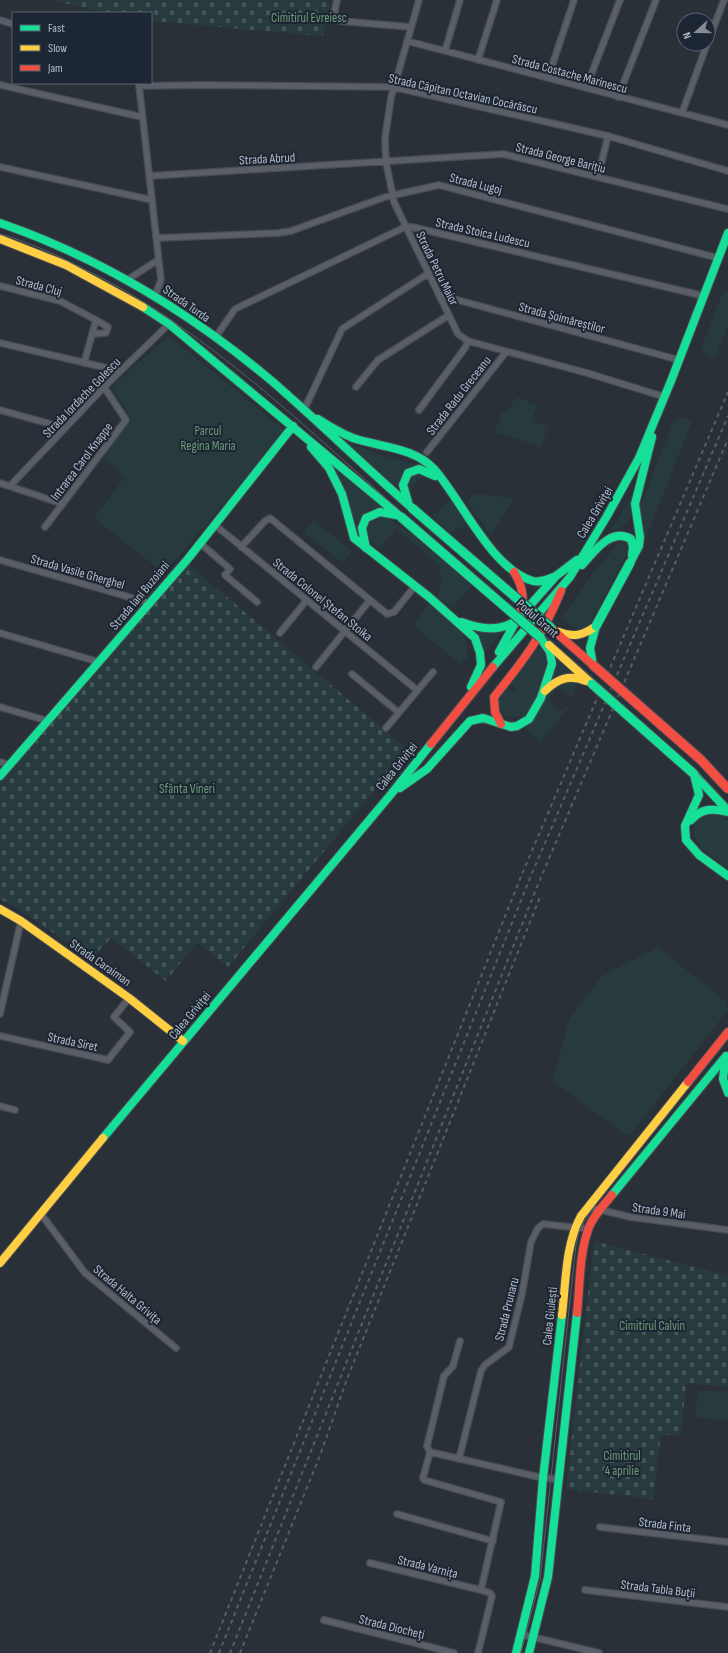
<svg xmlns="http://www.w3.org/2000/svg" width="728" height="1653" viewBox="0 0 728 1653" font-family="'Sofia Sans Condensed',sans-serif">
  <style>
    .green { fill: #273a3e }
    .cemetery { fill: url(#cemetery-stones) }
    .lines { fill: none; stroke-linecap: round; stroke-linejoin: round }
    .street-casing { stroke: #484c53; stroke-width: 8 }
    .fast-casing { stroke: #484c53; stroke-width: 10 }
    .slow-casing { stroke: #484c53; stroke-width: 10 }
    .jam-casing { stroke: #484c53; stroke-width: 10 }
    .street { stroke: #5a5e66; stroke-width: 5.5 }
    .fast { stroke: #16e098; stroke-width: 8 }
    .slow { stroke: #ffcf43; stroke-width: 8 }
    .jam { stroke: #f24e42; stroke-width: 8 }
    .tram { stroke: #595d64; stroke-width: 1 }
    .rail { stroke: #595d64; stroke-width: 2; stroke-dasharray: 4 4; stroke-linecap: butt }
    .fast-bridge-casing { stroke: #484c55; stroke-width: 11; stroke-linecap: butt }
    .jam-bridge-casing { stroke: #484c55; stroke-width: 11; stroke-linecap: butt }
    .fast-bridge { stroke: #16e098; stroke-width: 9 }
    .jam-bridge { stroke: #f24e42; stroke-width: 9 }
    .labels { text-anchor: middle; stroke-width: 4; stroke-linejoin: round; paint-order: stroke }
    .park-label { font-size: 13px; fill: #6b9a76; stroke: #1d2633 }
    .street-label { font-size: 13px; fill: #b4bcc9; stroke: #1d2633 }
  </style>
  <defs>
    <pattern id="cemetery-stones" width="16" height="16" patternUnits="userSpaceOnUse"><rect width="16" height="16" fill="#273a3e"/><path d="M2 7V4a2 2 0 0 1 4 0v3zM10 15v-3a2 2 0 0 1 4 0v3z" fill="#445559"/></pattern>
  </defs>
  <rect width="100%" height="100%" fill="#2a3038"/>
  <path class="green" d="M728,292V325L715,359L705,355L702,346L722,294Z
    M169,336L285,430L210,520L164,573L94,518L125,477L103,457L131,418L111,387Z
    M517,397L538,406L531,421L548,427L541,447L495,432L502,412L505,413Z
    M681,417L692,421L641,551L638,512L674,420Z
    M339,438L377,454L419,465L401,475L398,486L394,487Z
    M329,461L380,506L357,535L346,494Z
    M417,472L429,475L426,479L423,477C416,481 412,488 410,496L405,483L410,475Z
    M476,494L514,498L491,536L468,503L471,496Z
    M632,494L634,495C633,512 631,523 615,531L612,529Z
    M451,499L467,524L462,530L457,526L451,534L432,516Z
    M383,515L410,533L472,585L452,608L438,597L442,581L439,565L396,528L380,548L366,536C366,519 368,519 383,515Z
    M314,520L352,551L343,563L304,532Z
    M622,539L628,543L629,550L590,624L580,632L561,619L590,577Z
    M429,604L465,635L468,657L461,665L413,625Z
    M474,631L501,632L484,654Z
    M541,644L570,669L577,684L570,703V697L564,690C556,689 550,693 550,701L555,709L561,710L569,706L540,743L525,727L520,716L512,717L504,716L497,704L499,694L507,686L513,692L516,689L510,683Z
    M706,813H719L728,820V868C710,854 685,844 696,818Z
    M658,947L724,1000L727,1003L728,1010L632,1133L627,1136L553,1081L569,1019L602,976Z
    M698,1390L728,1393V1421L695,1417Z"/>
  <path class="cemetery" d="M51,0H321L330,2L323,36L151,21V13H106Z
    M188,564L408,750L228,967L197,942L166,981L111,938L91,959L19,909L0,899V781Z
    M594,1241L728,1276V1387L686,1383L681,1436L661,1434L653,1499L566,1489Z"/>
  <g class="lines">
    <g class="street-casing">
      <path id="street" d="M337,0L334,14L340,21L411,27
        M419,0L391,98L385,138L386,162L394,202L458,334L468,341L587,373L665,397
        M0,20L13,24
        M407,41L728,125
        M708,42L724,0
        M445,51L460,0
        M478,60L497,0
        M548,78L574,0
        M0,85L142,117
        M139,85L161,280L155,296
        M139,86L200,85L393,87L608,136L728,171
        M586,88L620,0
        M618,97L656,0
        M682,113L707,44
        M0,167L152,200
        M149,176L503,154L728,209
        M598,177L608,136
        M157,238L278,233L291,231L385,197L439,185L718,258
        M127,280L158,260
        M0,286L60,301L96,320L84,363
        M439,295L679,360
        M92,334L106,333L108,327L96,320
        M215,338L235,309L405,227H412L704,296
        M0,343L120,371
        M356,387L378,360L449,315
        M0,410L65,428
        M304,410L342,329L429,273
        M419,410L465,348L468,341
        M427,452L506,352
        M0,483L63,504
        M10,486L104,387L169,324
        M215,525L417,690
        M45,527L126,420L104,387
        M200,543L230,569L225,575L257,602
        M241,547L265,521L270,518L387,614L394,612L415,586
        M0,560L150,603
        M0,633L99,662
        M280,633L306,601
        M316,667L370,600
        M352,674L398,712
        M0,707L48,721
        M386,728L433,672
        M0,762L10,765
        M0,1014L21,921
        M0,1036L108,1060L130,1032L114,1017L129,998
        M0,1106L15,1110
        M591,1203L593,1208L630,1217L728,1230
        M41,1214L85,1273L176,1348
        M430,1452L423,1478L424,1480L501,1502L481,1590L490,1593L492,1596L478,1653
        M430,1452L543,1478L558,1479
        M430,1452L427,1446L444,1376L453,1366L460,1341
        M459,1459L481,1371L485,1365L509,1347L522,1294L531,1242L538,1228L543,1224L588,1229
        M397,1514L493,1541
        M600,1527L728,1542
        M370,1563L481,1590
        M585,1590L728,1607
        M324,1620L454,1653
        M520,1634L599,1653"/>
    </g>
    <g class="fast-casing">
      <path id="fast" d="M0,223C101,258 191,313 273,382C320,423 365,467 412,508
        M143,307L169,324L401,517
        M318,419C329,426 340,433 353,438C379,447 414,447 434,469C461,499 492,570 533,581C540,583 549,579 556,576
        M311,447L329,468L342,494L354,538L429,597L475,638L480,653L481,665L471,687
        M408,502L403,485L408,473L419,469L435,476
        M366,548L362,528L366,518L380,512L396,515
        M630,563L639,546L640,537L635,504L652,437
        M582,565C594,552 611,527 631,539L633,547L632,555
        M461,622C481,629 497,632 516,621L556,576L577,560
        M499,652L516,621
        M593,665L590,648L596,626
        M493,667L570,577L607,516L639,458L671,381L728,233
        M694,774L699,795L685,826L686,840L699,855L728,876
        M0,776L187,560L293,426
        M696,776L728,811
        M400,788L427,769L470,721L483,718L511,727L517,726L529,719L541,698L552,664L550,652L540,637
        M691,820C702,808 713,808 728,812
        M726,1056L723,1079L728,1093
        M103,1138L392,793L431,744
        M612,1195L726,1056
        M516,1653L535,1576L543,1478L562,1315
        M529,1653L548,1577L577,1313"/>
    </g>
    <g class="slow-casing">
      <path id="slow" d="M0,239L66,265L143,307
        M559,632C573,638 584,635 596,626
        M549,645L592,684
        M545,691C557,679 569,674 586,681
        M0,909L21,921L129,998L183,1041
        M0,1263L103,1138
        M562,1315C566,1283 565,1245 581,1216L688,1082"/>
    </g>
    <g class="jam-casing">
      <path id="jam" d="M514,572C521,584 525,595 521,609
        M551,628L593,665
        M501,724L495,712L494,697C524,660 543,635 561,591
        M431,744L493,667
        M688,1082L728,1032
        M577,1313C580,1286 579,1256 588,1230C592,1217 604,1205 612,1195"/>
    </g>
    <use href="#street" class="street"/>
    <use href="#fast" class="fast"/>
    <use href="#slow" class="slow"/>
    <use href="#jam" class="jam"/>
    <path class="tram" d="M0,234C25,241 50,252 74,264C210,328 316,439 429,536C490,589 552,641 612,695C652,731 692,765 728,804
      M521,1653L540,1580L576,1245L580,1228L593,1208L728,1039"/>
    <path class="rail" d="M210,1653L522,874L728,392
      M219,1653L530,878L728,416
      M230,1653L539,882L728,439
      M240,1653L319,1458L347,1379L540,897"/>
    <g class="fast-bridge-casing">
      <path id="fast-bridge" d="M412,508L551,628
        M401,517L540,637
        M596,626L630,563
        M592,684L694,774"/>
    </g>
    <g class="jam-bridge-casing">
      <path id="jam-bridge" d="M593,665L701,760L728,789"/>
    </g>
    <use href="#fast-bridge" class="fast-bridge"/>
    <use href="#jam-bridge" class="jam-bridge"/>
  </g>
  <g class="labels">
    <g class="park-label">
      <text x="309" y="22">Cimitirul Evreiesc</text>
      <text x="208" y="435">Parcul<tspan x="208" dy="15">Regina Maria</tspan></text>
      <text x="187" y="793">Sfânta Vineri</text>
      <text x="652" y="1330">Cimitirul Calvin</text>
      <text x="622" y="1460">Cimitirul<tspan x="622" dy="15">4 aprilie</tspan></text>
    </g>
    <g class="street-label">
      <text transform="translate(570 73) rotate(15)" y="5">Strada Costache Marinescu</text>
      <text transform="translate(463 93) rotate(12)" y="5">Strada Căpitan Octavian Cocărăscu</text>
      <text transform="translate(561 157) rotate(14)" y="5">Strada George Barițiu</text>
      <text transform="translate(267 158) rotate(-3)" y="5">Strada Abrud</text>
      <text transform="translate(476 183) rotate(14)" y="5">Strada Lugoj</text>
      <text transform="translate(483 232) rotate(13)" y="5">Strada Stoica Ludescu</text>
      <text transform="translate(438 268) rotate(64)" y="5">Strada Petru Maior</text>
      <text transform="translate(39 285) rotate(15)" y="5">Strada Cluj</text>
      <text transform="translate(187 303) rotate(35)" y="5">Strada Turda</text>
      <text transform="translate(562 317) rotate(15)" y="5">Strada Șoimăreștilor</text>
      <text transform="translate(458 395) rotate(-52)" y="5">Strada Radu Greceanu</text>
      <text transform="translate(81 397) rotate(-46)" y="5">Strada Iordache Golescu</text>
      <text transform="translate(81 461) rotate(-53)" y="5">Intrarea Carol Knappe</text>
      <text transform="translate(594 512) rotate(-59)" y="5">Calea Griviței</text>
      <text transform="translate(78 571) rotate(16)" y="5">Strada Vasile Gherghel</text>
      <text transform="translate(139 595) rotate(-50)" y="5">Strada Iani Buzoiani</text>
      <text transform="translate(323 599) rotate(39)" y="5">Strada Colonel Ștefan Stoika</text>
      <text transform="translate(538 618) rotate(41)" y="5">Podul Grant</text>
      <text transform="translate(396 766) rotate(-51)" y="5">Calea Griviței</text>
      <text transform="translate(101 962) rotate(35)" y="5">Strada Caraiman</text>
      <text transform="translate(189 1015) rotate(-50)" y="5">Calea Griviței</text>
      <text transform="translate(73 1041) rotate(12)" y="5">Strada Siret</text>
      <text transform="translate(659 1210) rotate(8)" y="5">Strada 9 Mai</text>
      <text transform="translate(128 1294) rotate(40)" y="5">Strada Halta Grivița</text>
      <text transform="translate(506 1309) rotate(-76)" y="5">Strada Prunaru</text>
      <text transform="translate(549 1316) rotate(-84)" y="5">Calea Giulești</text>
      <text transform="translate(665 1524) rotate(7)" y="5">Strada Finta</text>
      <text transform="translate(428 1566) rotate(14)" y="5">Strada Varnița</text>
      <text transform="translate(658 1588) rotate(7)" y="5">Strada Tabla Buții</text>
      <text transform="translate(392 1626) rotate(14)" y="5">Strada Diocheți</text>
    </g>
  </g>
  <rect x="12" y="12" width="140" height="72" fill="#1d2633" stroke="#59626f"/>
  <rect x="20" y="25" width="20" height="6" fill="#16e098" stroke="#59626f"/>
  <text x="48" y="32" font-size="12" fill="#b4bcc9">Fast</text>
  <rect x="20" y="45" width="20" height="6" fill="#ffcf43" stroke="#59626f"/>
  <text x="48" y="52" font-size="12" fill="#b4bcc9">Slow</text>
  <rect x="20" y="65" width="20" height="6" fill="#f24e42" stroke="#59626f"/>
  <text x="48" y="72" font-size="12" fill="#b4bcc9">Jam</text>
  <g transform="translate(696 32) rotate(249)"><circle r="19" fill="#1d2633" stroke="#59626f"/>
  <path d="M0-3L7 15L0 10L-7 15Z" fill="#848b96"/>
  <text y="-6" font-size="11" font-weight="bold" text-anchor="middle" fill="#b4bcc9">N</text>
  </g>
</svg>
